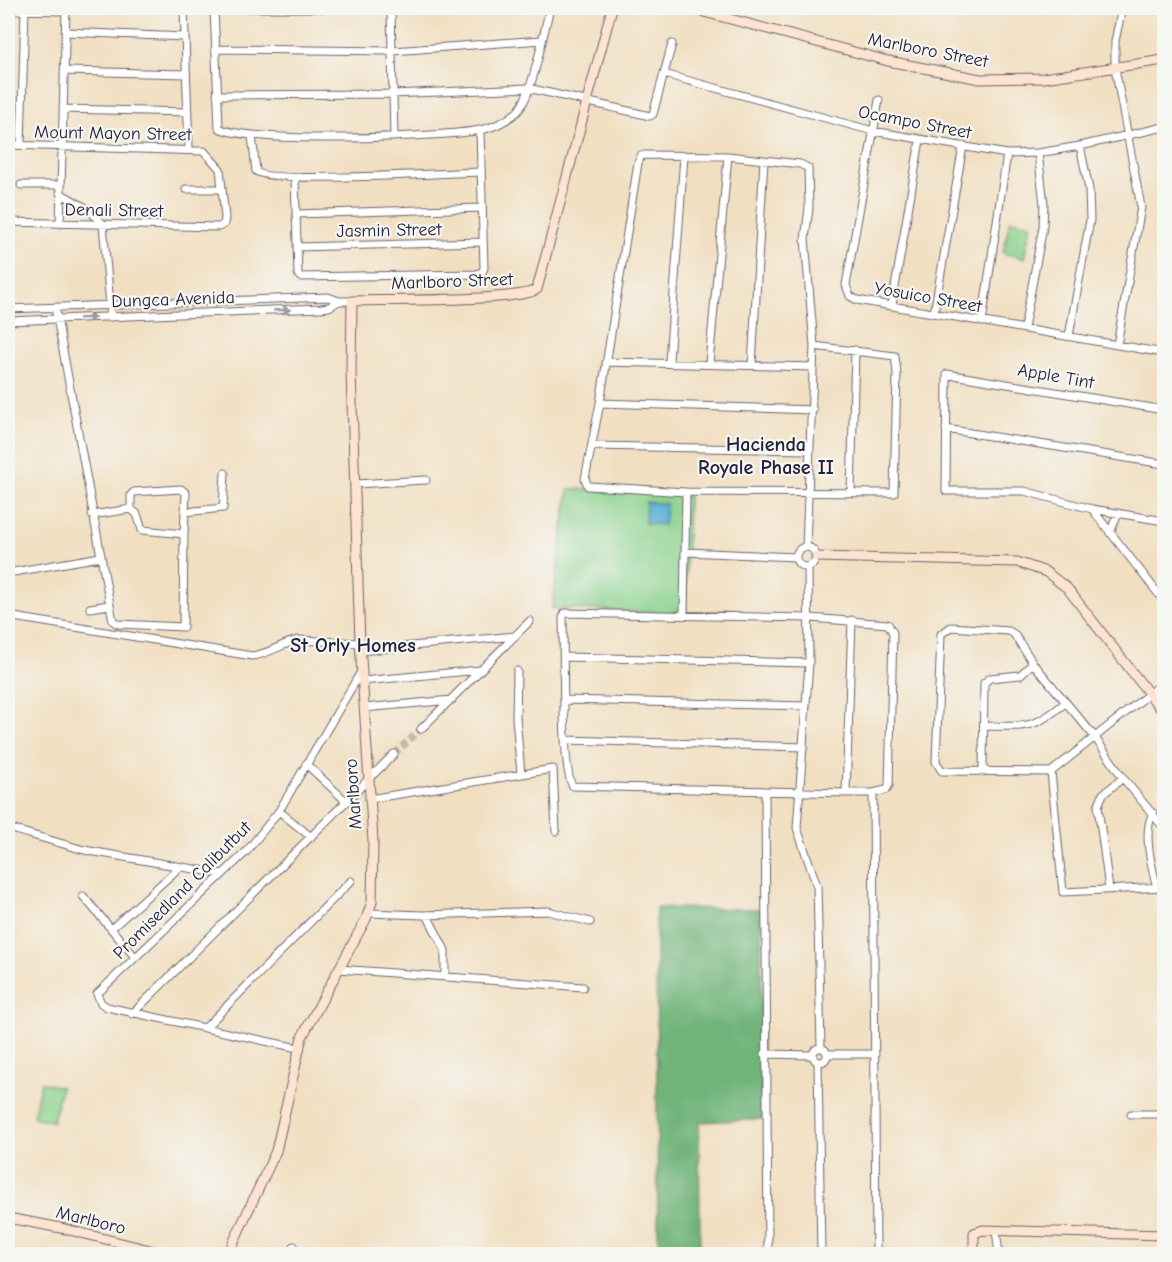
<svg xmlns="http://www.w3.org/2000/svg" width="1172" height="1262" viewBox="0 0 1172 1262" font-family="'Comic Neue',sans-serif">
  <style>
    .green { fill: #8bd28e; stroke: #567a64; stroke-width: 1.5 }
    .forest { fill: #70b479; stroke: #496b5a; stroke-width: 1.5 }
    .water { fill: #5ab2d7; stroke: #3e6a89; stroke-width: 1.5 }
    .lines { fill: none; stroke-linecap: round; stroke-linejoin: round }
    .street-tunnel { stroke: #c8b9a6; stroke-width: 7; stroke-dasharray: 7 3.5; stroke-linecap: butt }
    .street-casing { stroke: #6a646a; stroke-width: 9 }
    .secondary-casing { stroke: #6a646a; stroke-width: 11 }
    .street { stroke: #fff; stroke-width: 7 }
    .secondary { stroke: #fde4d1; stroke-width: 9 }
    .oneway { fill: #9c9ca7 }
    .labels { text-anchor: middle; stroke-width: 4.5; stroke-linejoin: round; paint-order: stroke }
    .street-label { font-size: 18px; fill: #22223b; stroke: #f6f6f2 }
    .neighbourhood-label { font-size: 20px; font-weight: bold; fill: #22223b; stroke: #f6f6f2 }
  </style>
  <rect width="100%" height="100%" fill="#f6f6f2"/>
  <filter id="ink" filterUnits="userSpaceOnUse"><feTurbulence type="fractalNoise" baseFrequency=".0167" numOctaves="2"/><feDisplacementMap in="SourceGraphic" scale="12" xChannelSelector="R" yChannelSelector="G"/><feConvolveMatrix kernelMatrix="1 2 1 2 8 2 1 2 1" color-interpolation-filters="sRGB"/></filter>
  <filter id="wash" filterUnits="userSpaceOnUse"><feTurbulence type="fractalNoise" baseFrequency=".008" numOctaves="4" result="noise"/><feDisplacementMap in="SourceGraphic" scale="24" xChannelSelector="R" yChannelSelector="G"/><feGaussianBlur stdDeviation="1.35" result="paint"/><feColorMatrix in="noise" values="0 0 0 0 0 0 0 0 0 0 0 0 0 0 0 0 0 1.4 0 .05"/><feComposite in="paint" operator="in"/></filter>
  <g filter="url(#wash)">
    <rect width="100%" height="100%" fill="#f1dfc1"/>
    <path class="green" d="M1010,220L1031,224L1024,258L1003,253Z
      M569,489L688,494L685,614L552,608Z
      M41,1082L61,1087L53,1121L33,1117Z"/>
    <path class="forest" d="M656,908L761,909L762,1119L699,1122L700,1254H658Z"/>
    <path class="water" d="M646,502L666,504L664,525L645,523Z"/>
  </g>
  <g filter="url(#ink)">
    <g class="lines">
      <path class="street-tunnel" d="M394,754L421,729"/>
      <g class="street-casing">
        <path id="street" d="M184,8L189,149
          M214,8L219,128C250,144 440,138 480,130C492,128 507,121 517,112C532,98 544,30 550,8
          M214,8H381
          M391,8L394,137
          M984,8H1056
          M8,10L66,11
          M65,32L185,37
          M215,49L393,51L542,40
          M64,71L186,74
          M664,74L873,131L1007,154L1038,153L1080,146L1164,127
          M217,95L393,94L528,88L650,116L653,114L672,44
          M879,100L846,285L850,296L857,300L1164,353
          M63,109L188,112
          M252,136L256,171C264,184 453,173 481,172
          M8,145L204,151L220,169L225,218L224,224L219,227L8,222
          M21,145L25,8
          M645,155L728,156L800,164L808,168L809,208L805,239L814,346L895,356L897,374L894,493L686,492L588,486L585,479L600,403L638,163L641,156Z
          M295,178L298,274L300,277L476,274L482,272L484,268L480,130
          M21,185H60
          M186,189H222
          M60,193L88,209L103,224L111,317
          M297,214L481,208
          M60,224L66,8
          M297,247L482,242
          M892,305L920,140
          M55,307L113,621L118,624L183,627L184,534
          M8,309L328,297L339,301H352
          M934,313L963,146
          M8,321L321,308L329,307L339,301
          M982,322L1007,154
          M1024,328L1043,227L1044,204L1038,153
          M1069,336L1090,220L1089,189L1080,146
          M1117,345L1141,207L1115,68V41L1122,8
          M669,361L684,156
          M606,362L813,367
          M709,363L728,156
          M752,365L764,160
          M600,403L813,410
          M1164,410L947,374L946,491H1024L1092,509L1164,601
          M946,429L1164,464
          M592,446L810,450
          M355,484L426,480
          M851,493L855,350
          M131,509V495L134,492L181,489L186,493L185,512
          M1092,509L1164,521
          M92,515L131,509L137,514L142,530L184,534L185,512L223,508L225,473
          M1110,533L1118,513
          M806,547L814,346
          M796 557a10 10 0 1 1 20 0a10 10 0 1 1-20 0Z
          M686,552L796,557
          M808,567L809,663L797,828L817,886L821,1047
          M8,573L100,557
          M90,608L109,605
          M565,613L810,618L888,624L893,633L889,785L886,790L873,793H846L573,786C561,775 564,643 563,618Z
          M684,614L686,492
          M8,616L252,656C270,654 282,643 299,640L360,643
          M360,651L515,636
          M565,657L809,663
          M517,671L516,718L521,774
          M362,681L480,670
          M1164,682L1051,772L942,771L936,762L941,634L951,627L1009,631L1014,634L1033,663L1094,736L1123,778L1164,828
          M565,700L806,706
          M364,708L452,700
          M984,726C1026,726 1032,731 1066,702
          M421,729L530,621
          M565,740L804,747
          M306,764L347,802
          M983,772L984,683L990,678L1020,675L1033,663
          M1051,772L1063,892L1164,887
          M765,791L768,1254
          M846,793L852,620
          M873,793L876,1254
          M369,799L553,769L556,831
          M279,811L311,837
          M1153,813C1142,832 1152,868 1157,888
          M8,828L84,850L223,874
          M1109,889L1098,806L1103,794L1123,778
          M83,896L135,957
          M369,913L423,915L548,911L590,922
          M427,915L445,950V976
          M112,928L180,867
          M339,969L583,987
          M132,1014L394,754
          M205,1028L351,881
          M813 1055a7 7 0 1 1 14 0a7 7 0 1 1-14 0Z
          M298,1048L107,1007L101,1003L97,994L246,852L279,811L362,670
          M765,1054L812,1055
          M827,1054H875
          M818,1062L821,1254
          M1131,1114H1164
          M996,1230L999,1254
          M123,1254L129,1246
          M293,1254L294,1246"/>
      </g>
      <g class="secondary-casing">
        <path id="secondary" d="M689,8L888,61L980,79L1044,78L1164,60
          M816,557L1017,562L1046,572L1067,588L1164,713
          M8,1218L61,1228L166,1254
          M228,1254L276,1151L302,1037L366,919L372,902L373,841L360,643L351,372L352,301C382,300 522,302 537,289L612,8
          M974,1254V1233L983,1230L1164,1235"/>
      </g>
      <use href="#street" class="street"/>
      <use href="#secondary" class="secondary"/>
    </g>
    <defs><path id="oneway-solid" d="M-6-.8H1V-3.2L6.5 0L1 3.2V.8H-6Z" transform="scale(1.5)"/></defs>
    <g class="oneway">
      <use href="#oneway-solid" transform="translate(282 310) rotate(-2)"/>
      <use href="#oneway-solid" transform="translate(87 318) rotate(-2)"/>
    </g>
  </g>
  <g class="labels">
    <g class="street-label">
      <text transform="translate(928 50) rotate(11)" y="6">Marlboro Street</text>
      <text transform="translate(915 122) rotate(11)" y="6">Ocampo Street</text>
      <text transform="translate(113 133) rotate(1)" y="6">Mount Mayon Street</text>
      <text transform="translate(114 210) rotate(1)" y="6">Denali Street</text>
      <text transform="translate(389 230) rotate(-1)" y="6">Jasmin Street</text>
      <text transform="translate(452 281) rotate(-2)" y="6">Marlboro Street</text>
      <text transform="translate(928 297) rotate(10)" y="6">Yosuico Street</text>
      <text transform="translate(173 299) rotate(-2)" y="6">Dungca Avenida</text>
      <text transform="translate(1056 376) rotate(10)" y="6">Apple Tint</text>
      <text transform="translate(353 794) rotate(-94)" y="6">Marlboro</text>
      <text transform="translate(182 890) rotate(-45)" y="6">Promisedland Calibutbut</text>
      <text transform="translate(91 1220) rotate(14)" y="6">Marlboro</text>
    </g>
    <g class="neighbourhood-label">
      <text x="766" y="451">Hacienda<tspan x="766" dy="23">Royale Phase II</tspan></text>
      <text x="353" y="652">St Orly Homes</text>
    </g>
  </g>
  <rect width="1172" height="1262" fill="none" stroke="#f6f6f2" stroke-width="30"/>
</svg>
